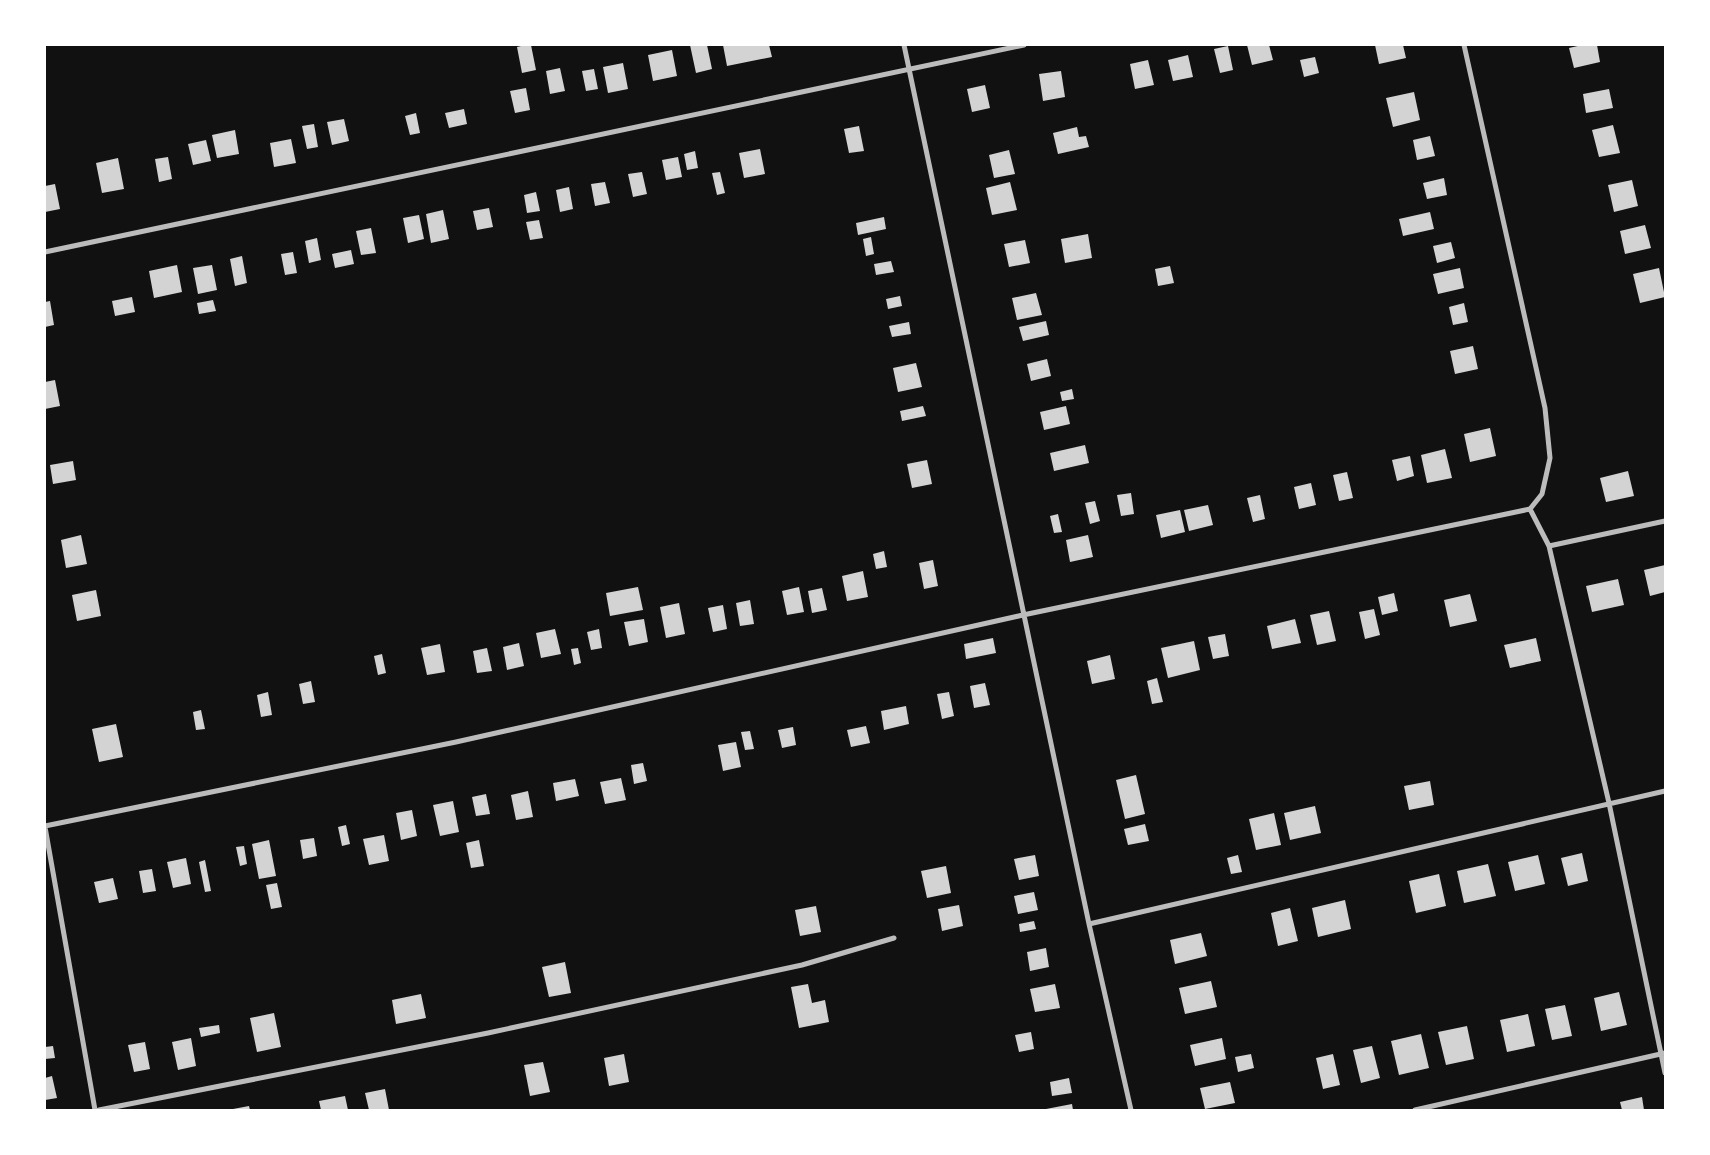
<svg xmlns="http://www.w3.org/2000/svg" width="1710" height="1155" viewBox="0 0 1710 1155" font-family="Helvetica,sans-serif">
  <style>
    .building { fill: #d3d3d3 }
    .lines { fill: none; stroke-linecap: round; stroke-linejoin: round }
    .minor { stroke: #bcbcbc; stroke-width: 5 }
  </style>
  <rect width="100%" height="100%" fill="#111"/>
  <path class="building" d="M525,45H531L536,70L522,73L517,47Z
    M690,45H707L712,69L696,73Z
    M723,45H769L772,57L727,66Z
    M1247,45H1269L1273,60L1252,65Z
    M1375,45H1403L1406,58L1379,64Z
    M1582,45H1597L1600,62L1574,68L1569,48Z
    M1228,46L1233,70L1220,73L1214,49Z
    M672,50L677,76L653,81L648,55Z
    M1188,55L1193,77L1173,81L1168,60Z
    M1315,57L1319,73L1304,77L1300,60Z
    M1148,60L1154,85L1135,89L1130,64Z
    M623,63L628,89L608,93L603,67Z
    M560,68L565,91L550,94L546,71Z
    M594,69L598,89L586,91L582,71Z
    M1061,71L1065,97L1043,101L1039,74Z
    M985,85L990,108L972,112L967,89Z
    M526,88L530,110L515,113L510,91Z
    M1609,89L1613,108L1586,113L1583,94Z
    M1414,92L1420,120L1393,127L1386,98Z
    M464,109L467,124L449,128L445,113Z
    M416,113L420,133L410,135L405,116Z
    M344,119L349,141L332,145L327,122Z
    M314,124L318,147L307,149L302,126Z
    M1613,125L1620,153L1599,157L1592,130Z
    M859,126L864,151L849,153L844,129Z
    M1077,127L1079,137L1086,136L1089,147L1058,154L1053,133Z
    M235,130L239,154L217,158L212,135Z
    M1430,136L1435,156L1417,160L1413,140Z
    M291,139L296,163L274,167L270,143Z
    M206,140L211,161L193,165L188,144Z
    M760,149L765,174L744,178L739,153Z
    M1009,150L1015,174L994,178L989,155Z
    M695,151L698,168L687,170L684,154Z
    M168,157L172,179L159,182L155,159Z
    M678,157L682,177L666,180L662,160Z
    M118,158L124,189L102,193L96,163Z
    M642,172L647,194L633,197L628,174Z
    M720,172L725,193L717,195L712,173Z
    M1444,178L1447,195L1427,199L1423,183Z
    M1632,180L1638,206L1614,212L1608,185Z
    M605,182L610,203L595,206L591,184Z
    M1010,182L1017,210L992,215L986,188Z
    M55,184L60,209L45,212V186Z
    M569,187L573,209L560,212L556,190Z
    M536,192L540,211L527,213L524,195Z
    M489,208L493,227L477,230L473,211Z
    M443,210L449,239L431,243L426,214Z
    M1430,212L1434,229L1403,236L1399,219Z
    M419,215L424,239L408,243L403,218Z
    M884,217L886,229L858,235L856,223Z
    M539,220L543,238L530,240L526,222Z
    M1645,225L1651,248L1625,254L1620,231Z
    M371,228L376,253L361,255L356,231Z
    M1088,234L1092,258L1065,263L1061,239Z
    M871,237L874,254L866,256L863,239Z
    M317,238L321,260L309,263L305,241Z
    M1025,240L1030,263L1009,267L1004,244Z
    M1451,242L1455,258L1437,263L1433,246Z
    M351,250L354,264L335,268L332,254Z
    M293,252L297,273L285,275L281,254Z
    M242,256L247,283L235,286L230,259Z
    M891,261L894,272L876,275L874,264Z
    M177,265L182,292L154,298L149,271Z
    M212,265L217,290L198,294L193,268Z
    M1170,266L1174,283L1158,286L1155,269Z
    M1460,268L1464,288L1438,294L1433,274Z
    M1659,268L1665,297L1640,303L1633,274Z
    M1036,293L1042,315L1017,320L1012,298Z
    M900,296L902,306L888,309L886,299Z
    M132,297L135,312L115,316L112,301Z
    M213,300L216,311L199,314L197,303Z
    M50,301L54,325L45,327V302Z
    M1464,303L1468,322L1453,325L1449,307Z
    M1046,321L1049,335L1023,341L1019,327Z
    M909,322L911,334L892,337L889,326Z
    M1473,346L1478,369L1455,374L1450,351Z
    M1047,359L1051,376L1031,381L1027,364Z
    M916,363L922,387L898,392L893,368Z
    M55,380L60,406L45,409V382Z
    M1072,389L1074,399L1062,401L1060,392Z
    M923,406L926,416L902,421L900,411Z
    M1066,406L1070,424L1044,430L1040,412Z
    M1490,428L1496,456L1470,462L1464,434Z
    M1085,445L1089,463L1054,471L1050,453Z
    M1445,449L1452,478L1427,483L1421,455Z
    M1410,456L1414,476L1397,481L1392,460Z
    M927,460L932,484L912,488L907,464Z
    M73,461L76,480L53,484L50,465Z
    M1628,471L1634,496L1606,502L1600,478Z
    M1347,472L1353,498L1339,501L1333,475Z
    M1311,483L1316,505L1299,509L1294,487Z
    M1131,493L1134,514L1121,516L1117,495Z
    M1260,495L1265,519L1253,522L1247,498Z
    M1095,501L1100,521L1090,524L1085,503Z
    M1208,505L1213,525L1189,531L1184,510Z
    M1180,510L1185,532L1161,538L1156,515Z
    M1058,514L1062,532L1054,533L1050,516Z
    M81,535L87,564L66,568L61,540Z
    M1088,535L1093,557L1070,562L1066,540Z
    M884,551L887,567L876,569L873,554Z
    M933,560L938,586L924,589L919,563Z
    M1665,565V592L1650,596L1644,570Z
    M863,571L868,597L847,601L842,576Z
    M1618,579L1624,605L1592,612L1586,586Z
    M638,587L643,610L610,616L606,593Z
    M799,587L804,612L787,615L782,591Z
    M822,588L827,610L812,613L808,591Z
    M96,590L101,616L77,621L72,595Z
    M1394,593L1398,611L1382,615L1378,597Z
    M1470,594L1477,621L1450,627L1444,600Z
    M750,600L754,624L740,626L736,603Z
    M679,603L685,634L666,638L660,607Z
    M723,605L727,629L713,632L708,608Z
    M1374,609L1380,635L1365,639L1359,612Z
    M1329,611L1336,641L1317,645L1310,615Z
    M644,619L648,642L629,646L624,622Z
    M1295,619L1301,643L1272,649L1267,626Z
    M555,629L561,654L541,658L536,633Z
    M599,629L602,648L591,650L587,632Z
    M1225,634L1229,656L1213,659L1208,637Z
    M993,638L996,653L966,659L964,644Z
    M1536,638L1541,661L1510,668L1504,645Z
    M1194,641L1200,670L1168,678L1161,648Z
    M519,643L524,666L507,670L503,647Z
    M440,644L445,672L427,675L421,648Z
    M487,648L492,671L477,673L473,651Z
    M578,648L581,663L574,665L571,649Z
    M382,654L386,673L378,675L374,656Z
    M1110,655L1115,679L1092,684L1087,661Z
    M1157,678L1163,702L1152,704L1147,681Z
    M311,681L315,702L303,704L299,684Z
    M985,683L990,705L974,708L970,686Z
    M268,692L272,715L261,717L257,695Z
    M949,692L954,716L942,719L937,694Z
    M906,706L909,724L884,730L881,711Z
    M201,710L205,729L196,730L193,712Z
    M116,724L123,757L99,762L92,729Z
    M866,726L870,743L851,747L847,730Z
    M793,727L796,745L782,748L778,730Z
    M750,731L754,749L745,750L741,732Z
    M736,742L741,767L723,771L718,745Z
    M643,763L647,781L634,784L631,765Z
    M1136,775L1145,814L1125,819L1116,780Z
    M621,778L626,800L605,804L600,782Z
    M575,779L579,796L556,801L553,783Z
    M1430,781L1434,805L1409,810L1404,786Z
    M528,791L533,817L516,820L511,795Z
    M486,794L490,814L476,816L472,797Z
    M453,801L459,832L440,836L433,805Z
    M1315,806L1321,833L1290,840L1284,813Z
    M412,810L417,836L401,840L396,813Z
    M1274,813L1281,845L1256,850L1249,819Z
    M1145,824L1149,841L1128,845L1124,829Z
    M346,825L350,844L342,846L338,827Z
    M384,835L389,861L369,865L363,839Z
    M314,838L317,856L303,859L300,840Z
    M269,840L276,876L259,879L252,844Z
    M479,840L484,866L471,868L466,843Z
    M244,846L247,864L240,866L236,847Z
    M1582,853L1588,881L1568,886L1561,858Z
    M1035,855L1039,876L1019,880L1014,859Z
    M1238,855L1242,872L1231,874L1227,858Z
    M1538,855L1545,884L1515,891L1508,862Z
    M186,858L191,884L173,888L167,862Z
    M205,860L211,891L205,892L199,862Z
    M1488,864L1496,896L1464,903L1457,871Z
    M946,866L951,893L927,898L921,871Z
    M152,869L156,891L143,893L139,871Z
    M1439,874L1446,906L1416,913L1409,881Z
    M113,878L118,899L99,903L94,882Z
    M277,883L282,907L271,909L266,885Z
    M1034,892L1038,910L1018,914L1014,896Z
    M1345,900L1351,929L1318,937L1312,908Z
    M959,905L963,926L942,931L938,909Z
    M816,906L821,932L800,936L795,910Z
    M1290,908L1298,941L1278,946L1271,913Z
    M1034,921L1036,929L1020,932L1019,924Z
    M1201,933L1207,956L1175,964L1170,940Z
    M1046,948L1049,967L1030,971L1027,952Z
    M565,962L571,993L549,997L542,967Z
    M1211,981L1217,1007L1185,1014L1179,988Z
    M808,984L812,1003L825,1000L829,1022L799,1028L791,987Z
    M1055,984L1060,1008L1035,1012L1030,989Z
    M1619,992L1627,1025L1601,1031L1594,998Z
    M421,994L426,1018L396,1024L392,1000Z
    M1565,1005L1572,1036L1552,1040L1545,1009Z
    M274,1013L281,1047L257,1052L250,1018Z
    M1528,1014L1535,1046L1507,1052L1500,1020Z
    M219,1025L220,1033L201,1037L199,1028Z
    M1467,1026L1474,1059L1446,1065L1438,1032Z
    M1031,1032L1034,1049L1019,1052L1015,1035Z
    M1421,1034L1429,1068L1399,1075L1391,1041Z
    M191,1038L196,1066L178,1070L172,1042Z
    M1222,1038L1226,1059L1195,1066L1190,1045Z
    M145,1042L150,1069L134,1072L128,1045Z
    M53,1046L55,1058L45,1059V1047Z
    M1372,1046L1380,1078L1361,1083L1353,1050Z
    M624,1054L629,1082L609,1086L604,1058Z
    M1251,1054L1254,1068L1238,1072L1235,1057Z
    M1333,1054L1340,1085L1323,1089L1316,1058Z
    M543,1062L550,1092L530,1096L524,1065Z
    M52,1076L57,1098L45,1100V1078Z
    M1069,1078L1072,1093L1052,1096L1050,1082Z
    M1230,1082L1235,1103L1205,1109L1200,1088Z
    M385,1089L389,1110H369L365,1093Z
    M345,1096L348,1110H321L319,1101Z
    M1642,1097L1644,1110H1622L1620,1102Z
    M1072,1104L1073,1110H1046V1109Z
    M249,1106L250,1110H233V1109Z"/>
  <g class="lines">
    <path class="minor" d="M904,45L1089,924L1131,1110
      M1464,45L1545,408L1550,458L1542,494L1530,509L1549,546L1609,803L1665,1073
      M45,252L1024,45
      M1549,546L1665,521
      M45,826L456,742L1023,615L1530,509
      M45,827L95,1110
      M1089,924L1665,791
      M99,1110L488,1033L802,965L894,938
      M1415,1110L1665,1053"/>
  </g>
  <rect width="1710" height="1155" fill="none" stroke="#ffffff" stroke-width="92"/>
</svg>
